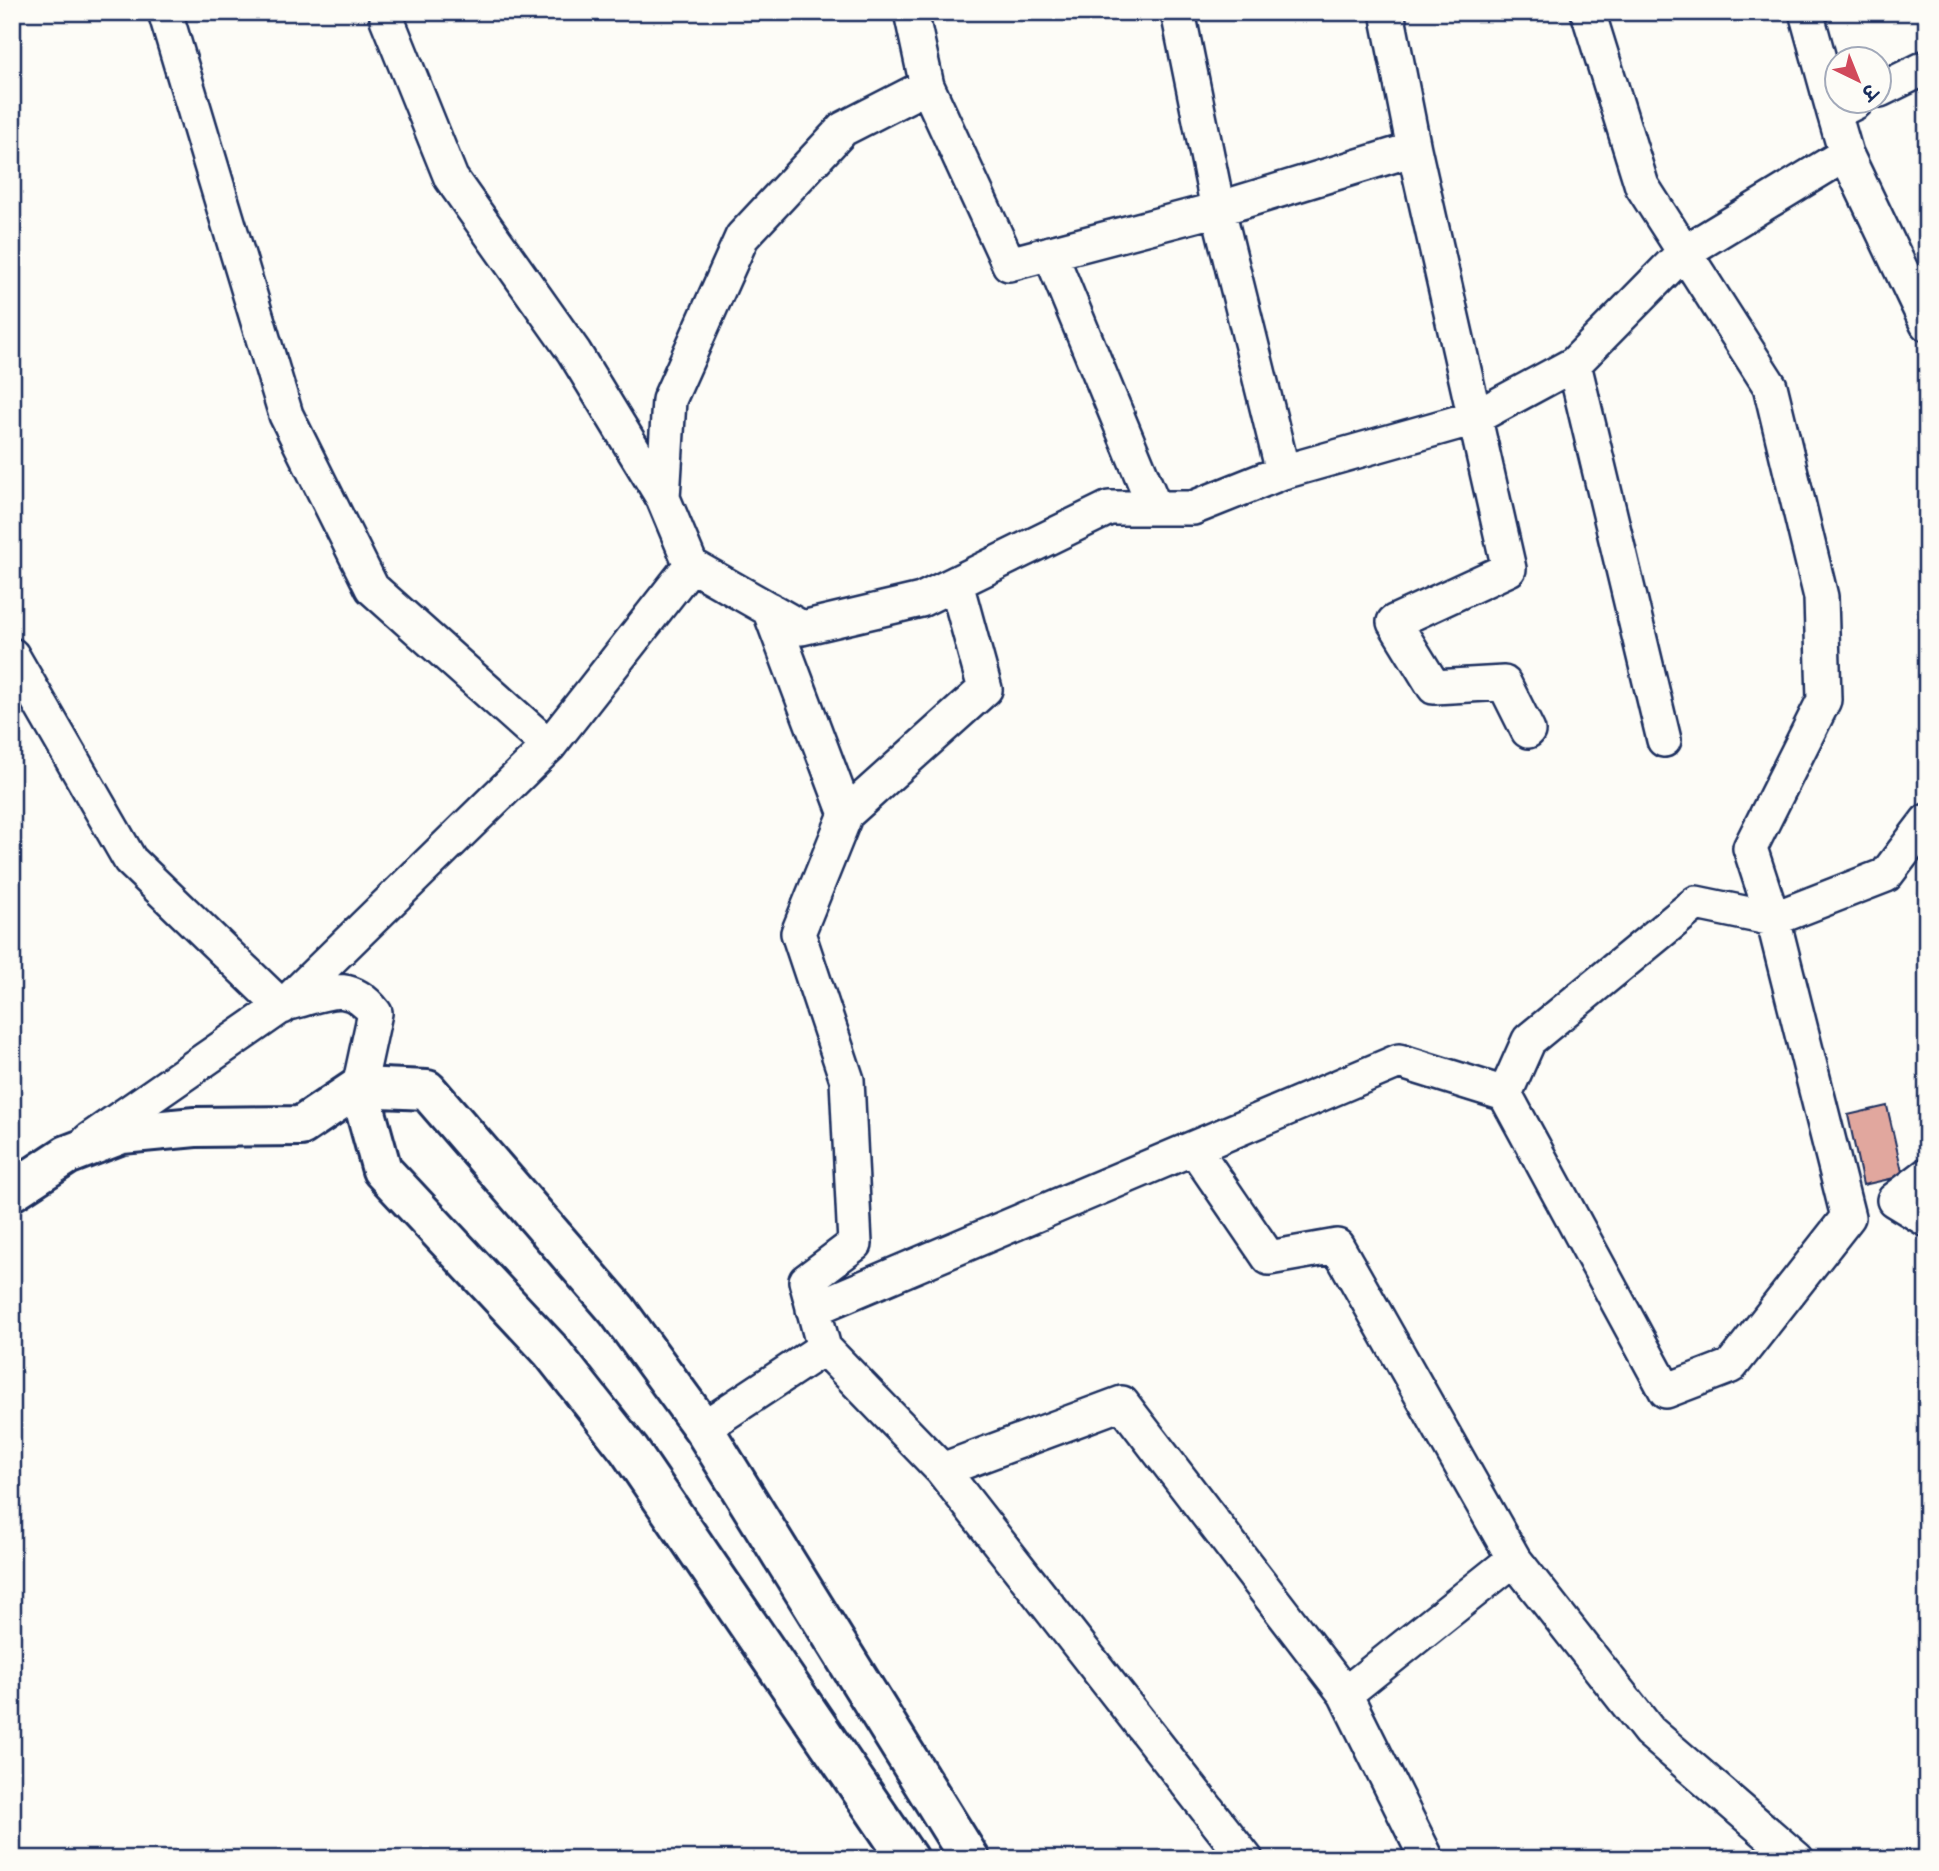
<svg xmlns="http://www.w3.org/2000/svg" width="1939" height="1871" viewBox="0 0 1939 1871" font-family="Sriracha,'Playpen Sans Deva',sans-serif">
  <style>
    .building { fill: #e1a79e; stroke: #1b2f5e; stroke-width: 2 }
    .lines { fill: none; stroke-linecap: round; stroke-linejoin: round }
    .minor-casing { stroke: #1b2f5e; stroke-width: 38 }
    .secondary-casing { stroke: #1b2f5e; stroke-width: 44 }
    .minor { stroke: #fdfcf7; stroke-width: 33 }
    .secondary { stroke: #fdfcf7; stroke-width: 38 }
  </style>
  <rect width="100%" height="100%" fill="#fdfcf7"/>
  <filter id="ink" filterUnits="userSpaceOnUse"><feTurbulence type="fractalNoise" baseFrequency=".0143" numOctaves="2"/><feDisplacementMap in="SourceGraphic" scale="14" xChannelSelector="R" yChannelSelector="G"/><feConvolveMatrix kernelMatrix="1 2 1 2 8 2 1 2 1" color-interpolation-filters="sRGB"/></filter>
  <g filter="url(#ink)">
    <path class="building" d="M1887,1106L1903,1176L1863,1185L1848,1115Z"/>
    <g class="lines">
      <g class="minor-casing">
        <path id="minor" d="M165,12L286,415L372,588L549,746
          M911,12L927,86L843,129L742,237L669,400L663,498L691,565L802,628L921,600L1109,508H1193L1283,472L1474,418L1574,364L1683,253L1846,154L1834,113L1856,102
          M1178,12L1218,209L1283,472
          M1387,12L1414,149L1509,569L1394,622L1434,687L1504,683L1528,731
          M1806,12L1834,113
          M387,19L451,178L574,352L663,498
          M927,86L1009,264L1218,209L1414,149
          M1880,90L1927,67
          M1846,154L1927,324
          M1050,253L1155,508
          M1574,364L1664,740
          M12,655L130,860L282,1007
          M846,814L985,689L956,583
          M289,1003C325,994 348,978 375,1013L359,1087
          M1505,1094L1666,1391L1731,1366L1848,1217L1773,919L1886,875L1927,821
          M89,1140L285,1004L549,746L691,565
          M1194,1148L1269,1258L1337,1246L1514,1559L1649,1731L1797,1859
          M1927,1175L1894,1200L1927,1220
          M813,1309L1399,1061L1505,1094L1529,1040L1696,903L1773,919L1750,848L1824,700L1821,597L1770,386L1642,186L1588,12
          M824,1348L942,1470L1246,1859
          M703,1428L824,1348L806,1281L855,1244L847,1080L798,933L846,814L769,609
          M942,1470L1122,1403L1345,1694L1427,1859
          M1345,1694L1514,1559"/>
      </g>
      <g class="secondary-casing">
        <path id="secondary" d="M359,1087L382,1170L551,1351L629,1450L908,1859
          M12,1191L67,1155L122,1134L195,1127L301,1126L359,1087L427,1090L617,1310L703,1428L970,1859"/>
      </g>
      <use href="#minor" class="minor"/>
      <use href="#secondary" class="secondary"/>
    </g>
  </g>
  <rect width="1939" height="1871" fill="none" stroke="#fdfcf7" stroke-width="42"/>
  <rect x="21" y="21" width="1897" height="1829" fill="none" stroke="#1b2f5e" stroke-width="2.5" filter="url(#ink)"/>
  <g transform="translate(1858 80) rotate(137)"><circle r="33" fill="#fdfcf7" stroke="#a3aaba" stroke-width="2"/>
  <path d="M0-5L12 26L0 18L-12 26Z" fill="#d1495b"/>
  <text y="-10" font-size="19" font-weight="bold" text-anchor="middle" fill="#1b2f5e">उ</text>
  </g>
</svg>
